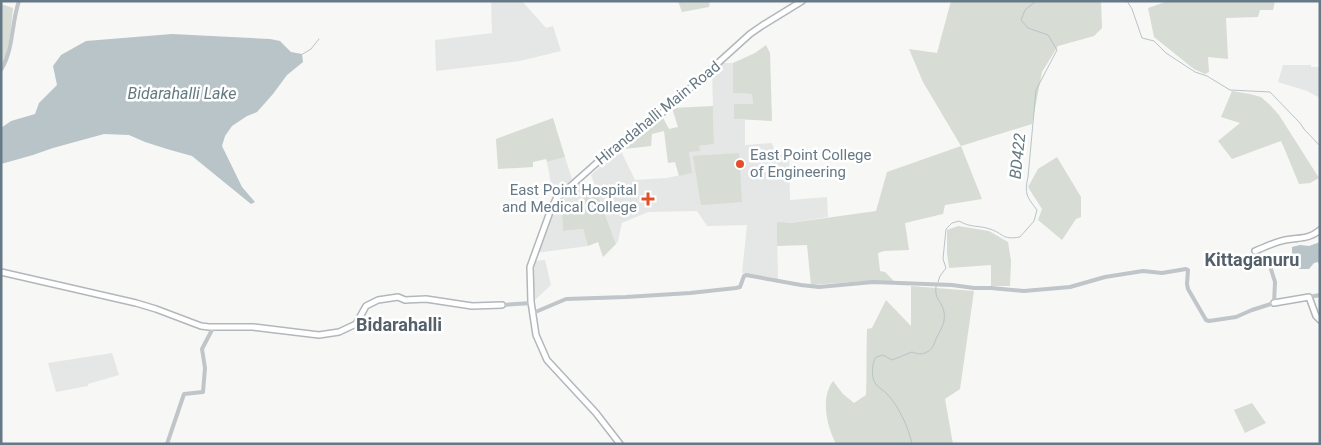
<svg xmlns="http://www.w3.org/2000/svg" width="1321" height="445" viewBox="0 0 1321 445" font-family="Roboto,sans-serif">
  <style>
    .built { fill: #e5e6e6 }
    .green { fill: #d7dcd4 }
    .water { fill: #b8c4c8 }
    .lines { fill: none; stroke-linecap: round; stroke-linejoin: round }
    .stream { stroke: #b8c4c8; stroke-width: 1 }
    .major-casing { stroke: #b2b7bb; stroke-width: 8 }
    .minor { stroke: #c0c5c9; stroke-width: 4 }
    .major { stroke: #fff; stroke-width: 5 }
    .poi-dot { fill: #e34f29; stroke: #fff; stroke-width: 2 }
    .labels { text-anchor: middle; stroke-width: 5; stroke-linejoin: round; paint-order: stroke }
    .street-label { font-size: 15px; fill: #667986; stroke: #fff }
    .poi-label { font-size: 15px; fill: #667986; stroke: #fff; text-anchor: start }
    .water-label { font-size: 16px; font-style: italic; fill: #637a81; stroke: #fff }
    .quarter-label { font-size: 18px; font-weight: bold; fill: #54616b; stroke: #fff }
  </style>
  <rect width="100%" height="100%" fill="#f7f7f5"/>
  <path class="built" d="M491,1H522L546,28L553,26L561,51L520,61L436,71L435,40L492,33Z
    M720,63H733V93L752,94L753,104H734V119L745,120V145L772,143L774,149L789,154L790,200L827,197L828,217L790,223H777L778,279L742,273L747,225L707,226L697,211L648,212L622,223L618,241L616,244L591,175L620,149L635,180L666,178L691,173L689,152L699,146L714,144L712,70Z
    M1283,65H1311V67H1320V98L1307,91L1278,82Z
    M565,157L572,179L553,195L547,162Z
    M579,181L589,191L562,214L563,231L583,229L588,246L536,253L555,204Z
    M545,260L551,285L535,300L533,282L535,261Z
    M112,353L119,375L88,384V386L56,392L48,363Z"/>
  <path class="green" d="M678,1H710L709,7L682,12Z
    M951,1H1101L1102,28L1094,36L1058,46L1042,72L1032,124L961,146L982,199L945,205L943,214L905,223L909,250L884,251L878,253L880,271L885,272L894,281H865L811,285L807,245L777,246V222L790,223L876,211L887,172L961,146L923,82L909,49L937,53Z
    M1168,1H1275L1273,10H1260L1258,17L1226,18L1228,59L1208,57L1209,72L1205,74L1194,69L1154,37L1148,8Z
    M1,4L13,8C11,28 10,47 2,66L1,64Z
    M766,45L770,53L772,121L734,119V104H753L752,94L733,93V63L755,53Z
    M1232,91L1250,94L1261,97L1270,105L1279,115L1319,178L1310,183L1299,184L1285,150L1281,141L1232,159L1218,141L1240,123L1221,117Z
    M713,106L714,144L699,146L700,151L689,152L692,173L679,176L675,162L668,163L664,131L652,134L651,146L624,149L622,145L663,118L669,129L678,127L672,108Z
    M553,118L565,157L547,162L546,159L533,162V167L498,169L496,139Z
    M739,153L742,202L701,205L693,156Z
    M1057,157L1081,197V217L1076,219L1062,240L1038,220L1042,209L1028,187L1038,169Z
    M595,187L616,244L603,257L598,242L588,246L583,229L563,231L562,214Z
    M958,226L989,231L1008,242L1011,261L1010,286H991V265L949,268L947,253V230Z
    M911,286L974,291L960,389L945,399L953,444H836C827,426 820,399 833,381L843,394L854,403L866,395C867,373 866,351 867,329L872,328L886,300L911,326Z
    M1252,403L1266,423L1245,433L1234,410Z"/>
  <path class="water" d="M172,34L270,39L280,41L291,52L302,54L303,62L287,75L273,94L257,112L247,116L232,126L225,136L222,146L242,187L255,202L251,204L192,156L167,149L145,142L129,135L104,134L53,148L33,155L1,164V128L11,121L35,114L39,103L57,85L53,66L61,55L86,41Z
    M1320,242V267L1318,262L1314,263L1309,269H1299L1292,256V247L1300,245L1309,246Z"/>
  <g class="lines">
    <path class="stream" d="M1127,1L1132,9L1142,38L1154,41L1166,53L1195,72L1207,76L1230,90L1270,92L1300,123L1304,129L1320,146
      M301,55L311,49L319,39
      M938,282L940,276L946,268L943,259L946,229L952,223L959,221C971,228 978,225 990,229C1005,234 1001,240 1020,237L1034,221L1037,210C1027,197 1024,194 1028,177L1036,90L1057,50L1048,35L1028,28L1021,20L1025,10L1036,1
      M912,444C909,428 898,405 887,394C884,390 878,388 875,383C871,377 872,362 876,357L883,355L892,360L912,352C917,354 922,355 927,352C933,349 934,344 936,339C940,330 946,324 944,312C942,301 934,300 936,286"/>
    <g class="major-casing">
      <path id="major" d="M1255,251C1265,247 1275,242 1285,240C1299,237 1308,240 1320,230
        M1,272L136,303L156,309L201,326L209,327H253L319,335L339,332L356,324L366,306L378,300L398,297L405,300L426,299L472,306L502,305
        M1274,303L1309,297L1316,316L1320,320
        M620,444L596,413L547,360L536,335L531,302L530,267L551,209L556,199L617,145L666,110L750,34L763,25L802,1"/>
    </g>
    <path class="minor" d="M1,70C14,49 11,24 19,1
      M1309,297L1320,295
      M502,305L532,303
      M533,313L566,299L626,297L690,293L736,288L740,287L744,276L746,275L801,285L819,287L873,282L952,285L974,288H991L1024,291L1070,287L1105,277L1143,271L1162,273L1186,269L1188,270L1187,284L1188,289L1206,320L1209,321L1236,317L1252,310L1274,303L1275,282L1270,266L1255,251
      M167,444L184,394L203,392L205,368L202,349L213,328"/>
    <use href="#major" class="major"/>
  </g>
  <g class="poi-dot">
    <circle cx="740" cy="164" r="5"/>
    <path d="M645.5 191.5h5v5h5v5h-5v5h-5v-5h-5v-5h5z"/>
  </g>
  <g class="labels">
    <g class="street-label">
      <text transform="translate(658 113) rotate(-39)" y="5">Hirandahalli Main Road</text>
    </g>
    <g class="poi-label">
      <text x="750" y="160">East Point College<tspan x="750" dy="17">of Engineering</tspan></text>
      <text x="637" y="195" text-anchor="end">East Point Hospital<tspan x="637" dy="17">and Medical College</tspan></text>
    </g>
    <g class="water-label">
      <text x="182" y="99">Bidarahalli Lake</text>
      <text transform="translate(1017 156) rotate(-84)" y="6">BD422</text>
    </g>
    <g class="quarter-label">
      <text x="1252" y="266">Kittaganuru</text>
      <text x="399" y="331">Bidarahalli</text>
    </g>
  </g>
  <rect width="1321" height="445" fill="none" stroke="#667986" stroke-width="5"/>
</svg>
